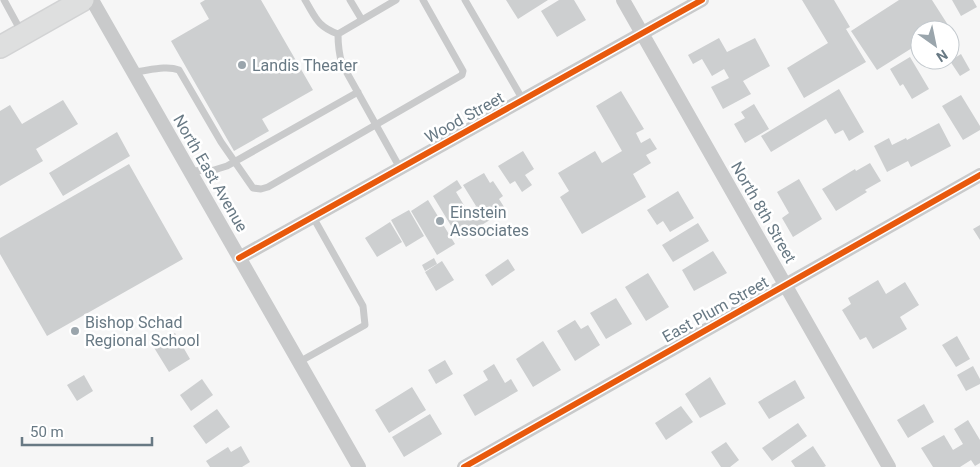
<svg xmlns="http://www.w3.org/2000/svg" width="980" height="467" viewBox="0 0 980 467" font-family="Roboto,sans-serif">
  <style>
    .building { fill: #cdcfd0 }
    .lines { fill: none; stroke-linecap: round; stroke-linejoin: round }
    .primary-casing { stroke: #d2d3d4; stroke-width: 24 }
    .lane { stroke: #c9cacb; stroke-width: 7 }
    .street { stroke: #c9cacb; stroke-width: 14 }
    .primary { stroke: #dedfdf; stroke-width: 21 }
    .cycleway-casing { stroke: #fff; stroke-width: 9 }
    .cycleway { stroke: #e8590c; stroke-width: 6 }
    .poi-dot { fill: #9aa5ac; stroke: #fff; stroke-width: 2 }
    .labels { text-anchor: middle; stroke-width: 5; stroke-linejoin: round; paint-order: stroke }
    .poi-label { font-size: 16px; fill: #687984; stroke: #fff; text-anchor: start }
    .street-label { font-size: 16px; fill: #687984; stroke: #fff }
  </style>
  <rect width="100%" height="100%" fill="#f6f6f6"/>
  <path class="building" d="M205,0H261L313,90L262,119L269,131L234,151L171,41L209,19L200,3Z
    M506,0H548L518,19Z
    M559,0H574L586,20L557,37L541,11Z
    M802,0H834L850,27L846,29L866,62L804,98L787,68L828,43Z
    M899,0H932L948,25L940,30H920V43L877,70L851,31Z
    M952,0H973L977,7L961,16Z
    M719,38L727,52L755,38L770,66L743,81L751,94L723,109L711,87L729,78L724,69L712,76L702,59L693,64L688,55Z
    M961,54L970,70L960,76L950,61Z
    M910,57L929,89L912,99L903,84L900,86L890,69Z
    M839,89L864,132L849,141L843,130L835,134L826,119L771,152L761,136Z
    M621,91L644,129L636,133L641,143L650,138L657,149L646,155L651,163L633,174L646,197L582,234L560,197L569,191L558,173L595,151L602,163L622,151L596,106Z
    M961,95L980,126V130L963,140L942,106Z
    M63,100L78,124L36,149L43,161L0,186V111L10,105L22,124Z
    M754,104L769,129L745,143L734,124L745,118L741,112Z
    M939,123L951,146L911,167L908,161L887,172L874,146L889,138L892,145L906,138L907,140Z
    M117,132L130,156L63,196L49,173Z
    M523,151L534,169L525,175L532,185L522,192L515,181L510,184L498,166Z
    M870,163L881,181L865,190L867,192L836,211L822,189L855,169L856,171Z
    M129,164L183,259L47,336L0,254V238Z
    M484,173L490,183L493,181L503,196L499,199L506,210L459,239L433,196L457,180L462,188L456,192L468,212L476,206L463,185Z
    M799,179L822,219L793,237L782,218L789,213L777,192Z
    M678,191L694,218L670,232L663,221L657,225L647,210Z
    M428,200L455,244L437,255L411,211Z
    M409,210L424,236L406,247L391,220Z
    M390,222L402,242L377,257L365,238Z
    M698,223L709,241L673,262L662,245Z
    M980,225V240L973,229Z
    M713,251L727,273L694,291L682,270Z
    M434,258L437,264L425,271L422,265Z
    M508,259L515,270L492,286L485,275Z
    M442,261L454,280L436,291L425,272Z
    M648,273L669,307L646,321L625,287Z
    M878,280L886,294L905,282L919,305L900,317L907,329L873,349L866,337L860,340L842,310L851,304L848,298Z
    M616,298L632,324L606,339L590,313Z
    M575,320L581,329L588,325L600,345L575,361L557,331Z
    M175,333L190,359L169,372L153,346Z
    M957,336L970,359L956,367L942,345Z
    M543,341L561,370L533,387L516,359Z
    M445,360L453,374L436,384L428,370Z
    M494,364L505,383L511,379L518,391L475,416L463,395L488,380L483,371Z
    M973,366L980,379V384L966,391L957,375Z
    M84,375L93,391L77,401L67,385Z
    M710,377L726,404L700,418L685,394Z
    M202,379L213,395L191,411L180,395Z
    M795,380L805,398L769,419L758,402Z
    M412,387L426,410L389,433L375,410Z
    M924,404L934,422L908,438L897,420Z
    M681,406L693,422L666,440L655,423Z
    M217,409L230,427L206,444L193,426Z
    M430,414L442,434L404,457L392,437Z
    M968,420L980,440V463L975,466L971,460L960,467H933L921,448L944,435L953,450L963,444L954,429Z
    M798,423L807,436L772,461L762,448Z
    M726,442L739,460L730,467H721L711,452Z
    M241,446L250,462L242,467H210L206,461L228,447L231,452Z
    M813,446L826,466L824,467H795L791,461Z"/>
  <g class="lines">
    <g class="primary-casing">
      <path id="primary" d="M0,47L83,0"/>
    </g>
    <path class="lane" d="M4,0L22,33
      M305,0C316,18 317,26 338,34
      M350,0L362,20
      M396,0L338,34C338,44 339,54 342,64L400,168
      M465,0L523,100
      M133,72C147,71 166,65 179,70L221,142L253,188L261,189L268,187L462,75L463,71L423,0
      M190,171L214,170L227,166L358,92
      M299,362L365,325L363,306L313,217"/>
    <path class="street" d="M92,0L359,467
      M623,0L889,467
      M239,258L702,0
      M464,467L980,175"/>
    <use href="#primary" class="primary"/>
    <g class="cycleway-casing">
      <path id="cycleway" d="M239,258L702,0
        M464,467L980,175"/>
    </g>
    <use href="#cycleway" class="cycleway"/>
  </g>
  <g class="poi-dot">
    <circle cx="242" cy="65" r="5"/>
    <circle cx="440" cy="221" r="5"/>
    <circle cx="75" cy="331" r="5"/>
  </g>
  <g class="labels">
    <g class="poi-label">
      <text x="252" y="71">Landis Theater</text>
      <text x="450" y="218">Einstein<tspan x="450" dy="18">Associates</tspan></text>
      <text x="85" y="328">Bishop Schad<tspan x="85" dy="18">Regional School</tspan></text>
    </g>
    <g class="street-label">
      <text transform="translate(464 117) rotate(-29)" y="6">Wood Street</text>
      <text transform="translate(211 173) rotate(60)" y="6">North East Avenue</text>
      <text transform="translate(764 212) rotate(60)" y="6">North 8th Street</text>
      <text transform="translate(715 309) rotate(-29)" y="6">East Plum Street</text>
    </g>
  </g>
  <g transform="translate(935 45) rotate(147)"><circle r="24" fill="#ffffff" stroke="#c3c9ce"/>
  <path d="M0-4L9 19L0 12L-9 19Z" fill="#9aa5ac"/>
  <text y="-8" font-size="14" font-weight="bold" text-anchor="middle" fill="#687984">N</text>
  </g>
  <path d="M22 437v8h130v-8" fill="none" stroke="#687984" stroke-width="2.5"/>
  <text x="30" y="437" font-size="15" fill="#687984" stroke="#ffffff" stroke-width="4" paint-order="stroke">50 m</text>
</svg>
